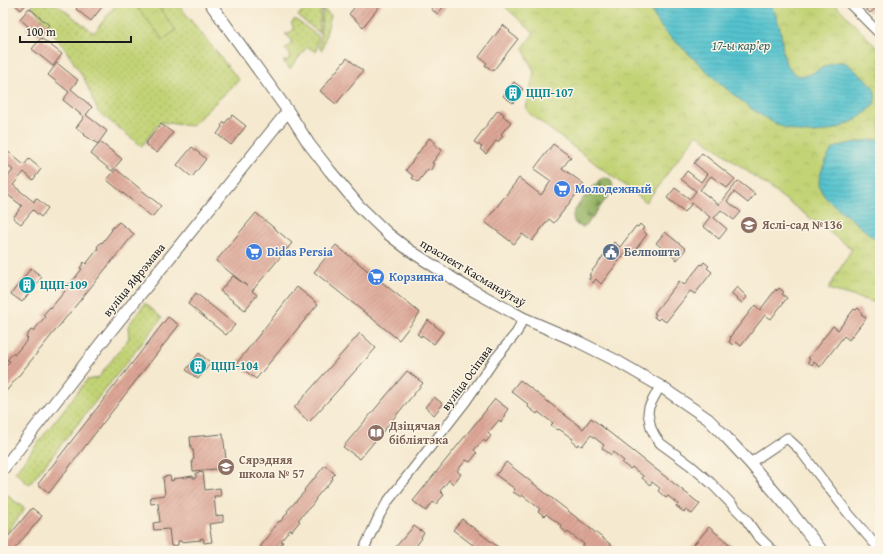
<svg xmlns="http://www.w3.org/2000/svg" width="883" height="554" viewBox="0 0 883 554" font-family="'Gentium Book Plus',serif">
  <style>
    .grass { fill: url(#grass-dots); stroke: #6f7849 }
    .forest { fill: url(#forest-firs); stroke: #5a6842 }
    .park { fill: url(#park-crowns); stroke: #6f7849 }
    .water { fill: url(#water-rules); stroke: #386f75 }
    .building { fill: url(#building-hatch) }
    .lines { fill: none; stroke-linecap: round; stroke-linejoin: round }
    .minor-casing { stroke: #68645b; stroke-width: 11 }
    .major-casing { stroke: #68645b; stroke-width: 13 }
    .minor { stroke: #fff; stroke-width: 9 }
    .major { stroke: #fff; stroke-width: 11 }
    .labels { text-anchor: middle; stroke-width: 3; stroke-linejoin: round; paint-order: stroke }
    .culture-label { font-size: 12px; font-weight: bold; fill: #0d838f; stroke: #fcf5e5; text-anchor: start }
    .shop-label { font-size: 12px; font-weight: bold; fill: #366cbe; stroke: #fcf5e5; text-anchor: start }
    .education-label { font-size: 12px; font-weight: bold; fill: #785e54; stroke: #fcf5e5; text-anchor: start }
    .service-label { font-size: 12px; font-weight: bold; fill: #4e5e75; stroke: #fcf5e5; text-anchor: start }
    .street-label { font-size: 12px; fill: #1c1c1c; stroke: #fcf5e5 }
    .water-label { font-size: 13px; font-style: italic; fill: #335e63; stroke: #fcf5e5 }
  </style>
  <defs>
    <pattern id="grass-dots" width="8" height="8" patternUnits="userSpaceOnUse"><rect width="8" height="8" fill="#c2d376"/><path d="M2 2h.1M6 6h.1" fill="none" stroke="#a6b566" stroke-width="1.8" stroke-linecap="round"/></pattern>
    <pattern id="forest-firs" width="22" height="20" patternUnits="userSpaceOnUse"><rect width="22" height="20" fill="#99b567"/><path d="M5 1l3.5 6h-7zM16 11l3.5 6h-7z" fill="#7c9254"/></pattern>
    <pattern id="park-crowns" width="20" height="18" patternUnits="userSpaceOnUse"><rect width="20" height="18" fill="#c2d376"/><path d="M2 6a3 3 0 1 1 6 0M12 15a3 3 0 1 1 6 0" fill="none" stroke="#a6b566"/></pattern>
    <pattern id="water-rules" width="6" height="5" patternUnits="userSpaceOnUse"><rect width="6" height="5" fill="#55c2ce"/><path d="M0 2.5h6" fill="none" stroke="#49a6b0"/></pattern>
    <pattern id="building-hatch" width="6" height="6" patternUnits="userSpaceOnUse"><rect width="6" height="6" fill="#dda696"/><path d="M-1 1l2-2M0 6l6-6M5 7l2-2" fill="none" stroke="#bd8e81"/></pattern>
  </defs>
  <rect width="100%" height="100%" fill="#fcf5e5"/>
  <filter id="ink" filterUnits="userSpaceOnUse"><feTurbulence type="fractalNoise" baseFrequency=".025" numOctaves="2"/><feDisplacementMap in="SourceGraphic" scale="8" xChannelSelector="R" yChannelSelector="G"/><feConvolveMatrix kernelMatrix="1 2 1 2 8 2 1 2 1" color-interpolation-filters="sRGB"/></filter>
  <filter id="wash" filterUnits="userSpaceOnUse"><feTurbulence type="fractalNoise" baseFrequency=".012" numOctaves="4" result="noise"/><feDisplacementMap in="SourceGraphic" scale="16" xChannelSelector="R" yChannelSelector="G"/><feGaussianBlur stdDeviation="0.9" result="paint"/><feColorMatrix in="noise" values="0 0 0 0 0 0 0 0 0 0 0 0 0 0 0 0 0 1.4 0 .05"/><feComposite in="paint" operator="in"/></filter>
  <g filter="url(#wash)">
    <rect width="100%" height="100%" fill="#f5e9cf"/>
    <path class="grass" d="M32,3H55L94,33L117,3H177L239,80L191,126L160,122L142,146L98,112L85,80L65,49L31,4Z
      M308,3H312L321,10L319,33L298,16Z
      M323,9L331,15L322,50L319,48Z
      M295,19L318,36L316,52L307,47L290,69L283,61H287L290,57V54L285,49C288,46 294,45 291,39L285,34H289L293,30V26L291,23Z
      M145,303L162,318L29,485L15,472L87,380L98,378L129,338L128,326Z
      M3,492L25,509L3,537Z"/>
    <path class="forest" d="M604,178C611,178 614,183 612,191L588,223L583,227L577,225L574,222C574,219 573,218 573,215C575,207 596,181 604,178Z"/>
    <path class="park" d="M145,3H155L176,30L163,40L138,8Z
      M501,3H834L880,51V304L828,289L852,249L697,134L646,202L530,114L526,109L534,72L523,48L534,33Z"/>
    <path class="water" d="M649,3H770C774,11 778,20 780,28C783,41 781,56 788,67C806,92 825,55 846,63C850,65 854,70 858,73C863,77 869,81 873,87C879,98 874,107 865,113C848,127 822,136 800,132C754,124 702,64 667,34C658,24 653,15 649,3Z
      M880,139V243L828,200C814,186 819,177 826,161C829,155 830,149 837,147C849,142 867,141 880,139Z"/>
    <g id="blocks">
      <path class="building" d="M13,3H27L21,10Z
        M81,3H105L91,21L76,9Z
        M358,3H382L363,27L349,14Z
        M427,3H446L438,14L431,9L432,7Z
        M862,3H873L877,7L870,13L861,4Z
        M29,8L49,25L40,36L32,30L31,32L26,28L28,26L20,19Z
        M503,25L510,31L509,32L518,39L493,71L485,65L487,63L479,57Z
        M41,38L62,54L53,66L32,49Z
        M347,58L363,71L336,104L320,91Z
        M57,63L78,80L71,89L92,107L86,115L107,131L98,144L84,135L85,134L76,128L84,117L63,100L69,92L48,75Z
        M514,82L523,89L513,103L503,96Z
        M498,110L504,114L503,116L511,122L501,134L503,136L498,142L496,141L486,154L480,149L482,147L474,142Z
        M232,115L246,126L231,145L217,134L222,127L221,126L224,122L225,123Z
        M161,124L173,133L157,153L145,144Z
        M429,138L435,142L434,144L442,150L432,163L434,164L430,171L428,169L418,182L412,178L413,176L406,170Z
        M100,142L122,159L112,171L91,154Z
        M553,144L571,157L562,168L584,184L554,223L549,219L532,241L522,234L514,244L485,222L519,178L541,195L551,181L534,169Z
        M192,147L206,159L192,177L177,165Z
        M6,150L24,165L29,159L41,169L33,180L24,172L13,185L34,202L36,198L48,208L41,217L33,210L21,224L13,218L22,206L3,191V182L13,170L3,161V153Z
        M702,153L735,179L727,188L711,176L700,190L719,205L738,181L755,194L748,203L734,192L727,201L741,212L734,220L721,210L714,218L727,229L719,239L703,226L710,217L692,203L685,212L667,198L675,188L690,199L696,191L681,179L687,171L701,182L707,174L694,163Z
        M116,169L161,206L152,217L107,180Z
        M256,213L292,243L252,291L257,295L245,310L220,291L233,276L247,286L216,261Z
        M119,222L134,234L3,395V369L10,361L7,360L13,353L14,355L28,339L26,337L31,330L33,331L45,317L43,315L50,307L51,308L65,291L63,289L69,283L70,284L82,269L80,268L84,262L86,264L98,249L97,247L101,242L102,243L112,230L111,229Z
        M640,224L644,228L642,230L647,234L631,256L626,252L601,284L596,279L593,283L589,279L591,276L589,275L614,242L620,247L636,226L638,227Z
        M665,232L686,249L677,260L656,243Z
        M336,245L420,313L399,340L314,272Z
        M704,262L709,266L707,268L712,272L695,294L690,291L666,322L660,318L658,320L654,317L656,314L654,313L679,281L684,285L701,264L702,265Z
        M31,268L42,277L22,302L11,294Z
        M297,287L318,304L256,379L236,364Z
        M737,287L747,297L742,303L731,294Z
        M779,288L784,292L782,294L787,298L771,319L765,315L741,346L736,342L733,345L729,342L731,338L730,337L755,305L760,310L776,289L777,291Z
        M196,293L235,325L226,335L188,304Z
        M858,308L862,312L861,314L866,318L849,340L844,336L820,367L814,362L812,365L808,362L810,359L808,358L833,326L838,330L854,309L856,310Z
        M168,317L179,325L49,493L38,484Z
        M428,320L443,332L434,344L422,335L421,337L417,334Z
        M360,333L376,348L309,422L294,408Z
        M199,353L211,363L198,379L186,370Z
        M407,371L423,383L360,459L343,447Z
        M520,380L583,429L591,418L700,504L692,514L686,510L684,512L676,506L678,504L668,496L666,498L658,491L660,488L652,482L650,485L642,478L643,476L632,467L630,469L622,463L624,461L613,452L611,455L602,448L604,445L591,435L582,446L578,444L577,446L571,441L573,439L559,429L558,430L551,425L553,423L538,412L537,414L528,407L529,405L511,391Z
        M434,397L443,404L434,415L425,407Z
        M495,399L508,409L504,415L506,416L501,422L499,420L488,433L491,436L486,442L483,440L474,450L477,453L470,462L466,460L457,471L461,474L453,484L449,480L440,491L444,495L436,504L433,502L426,511L413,501Z
        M223,434L227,468L193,471L192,460L194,459L193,450L191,449L190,437Z
        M506,462L619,551H593L591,549L589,551L583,546L584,544L568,532L567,533L561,528L562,526L546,514L544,516L538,511L540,509L522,495L521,497L513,492L515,489L496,475Z
        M325,465L335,474L332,477L333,478L325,488H324L315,499H316L312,505L298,520L300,521L292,531L290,530L281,541L283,542L276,551H265L260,547L271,533L270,532L279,521L280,522L288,512L287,511L305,491L304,490L313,479H314Z
        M203,472L205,490L220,488L221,496H214L216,516L223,515V522L209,524L212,542L204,543L203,538L200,539L201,540L181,542V541H178V545L171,546L169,529L154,530L153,523L160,522L158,503L151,504L150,497L165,495L163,477L170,476L171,481L174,480L173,479L193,476V478H196V473Z
        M32,508L42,516L13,551H3V543Z
        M462,519L503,551H476L471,547L473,545L453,530Z
        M414,526L424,533L421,537L422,538L414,549L413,548L410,551L393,550Z
        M709,527L735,549L734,551H688Z"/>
    </g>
  </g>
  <g filter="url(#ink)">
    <use href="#blocks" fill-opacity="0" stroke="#68645b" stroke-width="1"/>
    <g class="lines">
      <g class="minor-casing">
        <path id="minor" d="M849,3L880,34
          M660,386L649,407L648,413L651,428L655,436L660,443L690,465L711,483L745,518L757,535L773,551
          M750,463L787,438L799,449L848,513L880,550
          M363,551L379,516L388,501L466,401L495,359L517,332L523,318"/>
      </g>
      <g class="major-casing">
        <path id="major" d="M210,3L288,111L309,144L330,171L359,206L387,233L409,250L463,285L523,318L579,342L617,361L660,386L708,419L726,437L750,463L784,503L822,551
          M3,469L101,343L288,111"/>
      </g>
      <use href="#minor" class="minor"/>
      <use href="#major" class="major"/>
    </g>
  </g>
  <defs>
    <g id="building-disc" transform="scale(0.9)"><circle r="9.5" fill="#0f9aa8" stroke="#fcf5e5"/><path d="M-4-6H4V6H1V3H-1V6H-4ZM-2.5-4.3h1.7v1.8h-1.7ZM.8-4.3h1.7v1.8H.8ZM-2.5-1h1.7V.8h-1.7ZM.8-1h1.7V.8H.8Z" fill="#fff"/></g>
    <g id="supermarket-disc" transform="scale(0.9)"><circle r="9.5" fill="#3f7fe0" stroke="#fcf5e5"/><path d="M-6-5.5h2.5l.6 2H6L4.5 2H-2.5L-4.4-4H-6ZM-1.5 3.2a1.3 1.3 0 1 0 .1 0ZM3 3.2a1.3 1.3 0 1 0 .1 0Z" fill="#fff"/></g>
    <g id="school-disc" transform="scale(0.9)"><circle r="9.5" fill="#8d6e63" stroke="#fcf5e5"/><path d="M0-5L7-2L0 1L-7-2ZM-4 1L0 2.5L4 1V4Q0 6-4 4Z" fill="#fff"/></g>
    <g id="civic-disc" transform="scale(0.9)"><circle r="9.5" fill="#5c6f8a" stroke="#fcf5e5"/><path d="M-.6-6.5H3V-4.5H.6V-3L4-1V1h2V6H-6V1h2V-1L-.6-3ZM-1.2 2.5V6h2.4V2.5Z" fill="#fff"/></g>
    <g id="library-disc" transform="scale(0.9)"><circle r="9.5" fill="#8d6e63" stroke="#fcf5e5"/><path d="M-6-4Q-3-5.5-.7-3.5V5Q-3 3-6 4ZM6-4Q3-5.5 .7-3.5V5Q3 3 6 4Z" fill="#fff"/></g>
  </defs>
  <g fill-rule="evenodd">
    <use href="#building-disc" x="513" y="93"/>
    <use href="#supermarket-disc" x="562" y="189"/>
    <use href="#school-disc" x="749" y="225"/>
    <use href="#supermarket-disc" x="254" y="252"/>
    <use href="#civic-disc" x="611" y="252"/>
    <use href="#supermarket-disc" x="376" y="277"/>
    <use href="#building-disc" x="27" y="285"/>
    <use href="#building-disc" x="198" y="366"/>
    <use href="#library-disc" x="376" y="433"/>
    <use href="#school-disc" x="226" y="467"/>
  </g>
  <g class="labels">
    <g class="culture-label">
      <text x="526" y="97">ЦЦП-107</text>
      <text x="40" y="289">ЦЦП-109</text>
      <text x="211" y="370">ЦЦП-104</text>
    </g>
    <g class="shop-label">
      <text x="575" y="193">Молодежный</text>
      <text x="267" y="256">Didas Persia</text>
      <text x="389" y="281">Корзинка</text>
    </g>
    <g class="education-label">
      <text x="762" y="229">Яслі-сад №136</text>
      <text x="389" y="430">Дзіцячая<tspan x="389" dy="14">бібліятэка</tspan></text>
      <text x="239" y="464">Сярэдняя<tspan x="239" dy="14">школа № 57</tspan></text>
    </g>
    <g class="service-label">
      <text x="624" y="256">Белпошта</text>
    </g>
    <g class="street-label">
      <text transform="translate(473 273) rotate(31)" y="4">праспект Касманаўтаў</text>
      <text transform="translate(134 280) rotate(-51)" y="4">вуліца Яфрэмава</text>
      <text transform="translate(467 378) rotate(-54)" y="4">вуліца Осіпава</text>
    </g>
    <g class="water-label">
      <text x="741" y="50">17-ы кар’ер</text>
    </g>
  </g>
  <rect width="883" height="554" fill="none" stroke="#fcf5e5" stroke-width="16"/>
  <path d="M20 36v6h111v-6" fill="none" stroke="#1c1c1c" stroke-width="2"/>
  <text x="26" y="36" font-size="12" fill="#1c1c1c" stroke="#fcf5e5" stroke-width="3" paint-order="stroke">100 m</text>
</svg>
